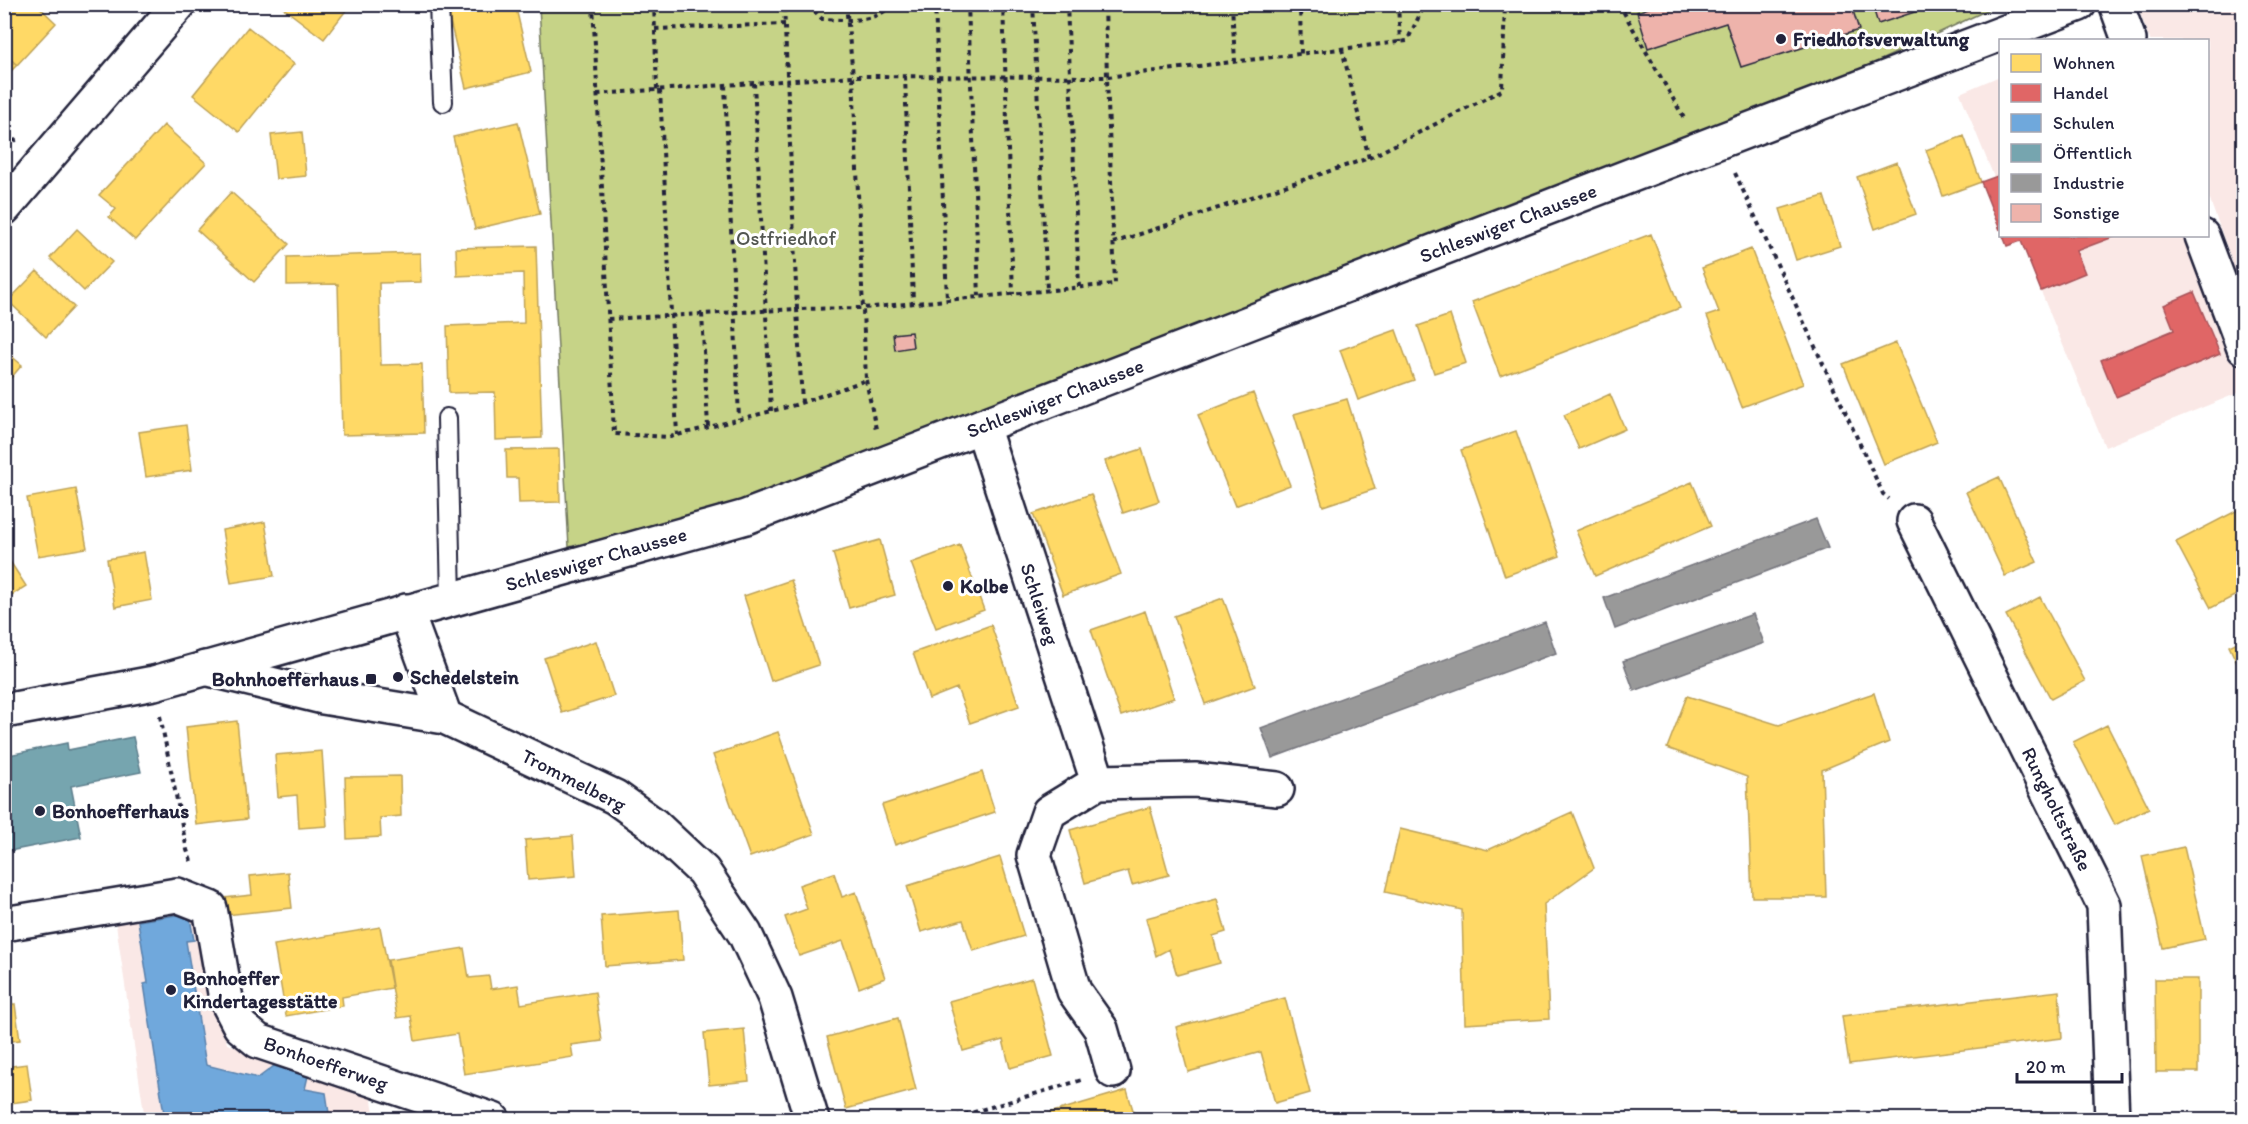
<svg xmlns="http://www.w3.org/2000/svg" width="2248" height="1124" viewBox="0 0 2248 1124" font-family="Itim,sans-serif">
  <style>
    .built { fill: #fae8e6 }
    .green { fill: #c6d387; stroke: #747a61; stroke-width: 1.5 }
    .homes { fill: #ffd966; stroke: #bda259; stroke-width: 1.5 }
    .shops { fill: #e06666; stroke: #a75259; stroke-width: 1.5 }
    .schools { fill: #6fa8dc; stroke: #5880ac; stroke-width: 1.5 }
    .public { fill: #76a5af; stroke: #5d7e8c; stroke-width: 1.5 }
    .industry { fill: #999; stroke: #75757d; stroke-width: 1.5 }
    .building { fill: #eeb3ab; stroke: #22223b; stroke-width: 1.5 }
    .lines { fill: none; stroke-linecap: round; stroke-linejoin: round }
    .service-casing { stroke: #22223b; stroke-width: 22 }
    .minor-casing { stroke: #22223b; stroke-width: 38 }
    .tertiary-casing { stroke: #22223b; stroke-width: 38 }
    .secondary-casing { stroke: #22223b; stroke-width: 38 }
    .path { stroke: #22223b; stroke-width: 4; stroke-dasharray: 4.5 4.5; stroke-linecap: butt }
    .service { stroke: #fff; stroke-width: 18 }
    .minor { stroke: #fff; stroke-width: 33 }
    .tertiary { stroke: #fff; stroke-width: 33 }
    .secondary { stroke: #fff; stroke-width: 33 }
    .poi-dot { fill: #22223b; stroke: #fff; stroke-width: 2 }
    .labels { text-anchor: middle; stroke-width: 6; stroke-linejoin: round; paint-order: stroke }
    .poi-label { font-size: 20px; font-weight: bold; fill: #22223b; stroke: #fff; text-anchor: start }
    .street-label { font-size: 20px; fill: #22223b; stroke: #fff }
    .park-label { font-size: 20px; fill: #535752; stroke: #fff }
  </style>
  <rect width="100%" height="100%" fill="#fff"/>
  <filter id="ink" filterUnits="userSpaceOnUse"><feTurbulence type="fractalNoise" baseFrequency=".0167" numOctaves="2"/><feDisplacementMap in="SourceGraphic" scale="12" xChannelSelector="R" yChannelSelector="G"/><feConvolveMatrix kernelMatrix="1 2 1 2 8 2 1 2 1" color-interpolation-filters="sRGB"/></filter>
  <g filter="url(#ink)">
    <path class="built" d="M2137,5H2243V291L2208,195V40H2150Z
      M2000,76V192L1960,93Z
      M2018,236H2196L2243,351V391L2105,447Z
      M181,907L205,935L227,1044L370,1088L375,1119H145L115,918Z"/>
    <path class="green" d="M539,5H1998L1802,97L753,502L569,547Z"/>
    <path class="homes" d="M7,4H36L56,23L17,65L4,53V7Z
      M278,4H351L324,39Z
      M446,4H515L531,72L466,88Z
      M248,27L294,64L239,132L193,95Z
      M4,53L17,65L4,78Z
      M518,122L540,214L475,229L453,137Z
      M164,125L206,163L135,240L109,217L116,209L99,195Z
      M302,132L306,176L276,179L271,135Z
      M1964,136L1981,182L1943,196L1926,150Z
      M1897,162L1916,214L1875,229L1857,177Z
      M231,192L289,244L254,282L197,230Z
      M1824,196L1840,246L1796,260L1780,209Z
      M77,229L112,262L84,291L50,258Z
      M1651,234L1680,308L1500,376L1472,302Z
      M536,246L542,438L496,440L495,392L449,393L447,326L524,323L523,273L457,276L456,248Z
      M1751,249L1803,384L1742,407L1707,316L1719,312L1702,268Z
      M420,253L421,282L379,283L381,365L422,364L424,433L342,435L338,284L287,285V257Z
      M37,271L74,307L46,337L8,301Z
      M1450,315L1466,363L1434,373L1418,326Z
      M1396,330L1414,380L1358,400L1340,350Z
      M1896,343L1937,442L1884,464L1843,364Z
      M4,350L22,365L4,386Z
      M1253,393L1290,485L1235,506L1198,415Z
      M1610,394L1625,429L1579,449L1564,415Z
      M1347,399L1375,489L1323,506L1294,414Z
      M186,425L192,470L146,477L139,432Z
      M1516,431L1560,556L1505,576L1461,450Z
      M559,449L560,502L519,503L518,478H507L506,450Z
      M1142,449L1159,501L1123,513L1105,461Z
      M1999,477L2037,562L2005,576L1966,492Z
      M1692,482L1711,526L1595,576L1576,531Z
      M76,489L87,548L38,556L27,498Z
      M1091,494L1121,574L1063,595L1033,514Z
      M2238,510L2244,520V591L2211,608L2176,542Z
      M265,522L274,576L231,583L222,530Z
      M880,540L895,595L849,608L833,553Z
      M960,545L984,610L936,628L911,563Z
      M4,552L26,586L4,600Z
      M144,552L152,600L115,607L107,559Z
      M791,580L819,665L771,681L744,596Z
      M2040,597L2085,681L2051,699L2006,615Z
      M1223,598L1255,686L1205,704L1174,616Z
      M1145,611L1174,698L1121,716L1091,630Z
      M991,625L1019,706L970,723L957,688L929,699L913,653Z
      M2244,639V678L2229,646Z
      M596,641L614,696L562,713L544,658Z
      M1874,693L1889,742L1822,770L1826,897H1752L1747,777L1667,748L1687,696L1779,725Z
      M237,721L247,819L196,825L186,727Z
      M2107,725L2149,808L2115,825L2073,742Z
      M778,732L814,834L750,857L713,755Z
      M322,751L327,826L299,828L297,795L278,797L275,755Z
      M982,772L995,812L895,845L882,805Z
      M400,776L401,816L380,818L381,837L347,839L345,777Z
      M1150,807L1169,875L1132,885L1128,871L1085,883L1070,830Z
      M1572,812L1594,868L1544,904L1549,1019L1465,1024L1462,910L1385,892L1400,829L1488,850Z
      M573,836L576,876L528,880L525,840Z
      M2184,847L2205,939L2163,948L2142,856Z
      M1000,857L1024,936L973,951L963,920L921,932L907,886Z
      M288,872L292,908L226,915L224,898L252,895L250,876Z
      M834,873L842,897L856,892L885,978L859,988L843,941L799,956L785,917L807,909L799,885Z
      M1217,899L1226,932L1213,936L1220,963L1177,975L1169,949L1156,956L1146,918Z
      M679,910L683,960L605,966L601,916Z
      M380,927L392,988L342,997L343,1006L286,1016L274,945Z
      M464,948L469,978L489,976L491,989L518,985L521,1004L595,992L602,1041L571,1045L573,1057L464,1074L457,1034L415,1041L411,1016L397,1018L388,960Z
      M4,952L10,983H4Z
      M1032,978L1053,1056L1010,1068L1003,1040L963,1051L949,1001Z
      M2155,979H2198V1072H2156Z
      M2059,991L2062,1038L1849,1064L1842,1016Z
      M1285,998L1310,1093L1275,1103L1261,1052L1188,1072L1176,1027Z
      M15,1004L20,1040L4,1042V1006Z
      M898,1018L916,1090L846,1109L827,1037Z
      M744,1029L749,1081L709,1085L704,1033Z
      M27,1064L32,1100L4,1104V1067Z
      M1127,1090L1136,1120H1026Z
      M1733,1111L1735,1120H1695Z"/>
    <path class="shops" d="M2000,175V230L1981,182Z
      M2003,236H2116L2076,251L2085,273L2041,291L2021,241L2007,246Z
      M2194,292L2220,354L2116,397L2101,360L2174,330L2164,305Z"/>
    <path class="schools" d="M189,913L194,940L186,941L206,1065L258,1078L274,1066L308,1076L305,1089L326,1093L330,1120H165L144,984L148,983L138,921Z"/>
    <path class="public" d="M133,737L141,772L71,786L81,837L4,852V756L67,743L68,750Z"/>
    <path class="industry" d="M1816,519L1828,548L1615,629L1604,598Z
      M1753,614L1764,643L1634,691L1623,661Z
      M1545,622L1556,653L1272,758L1261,728Z"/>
    <path class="building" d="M1660,4H1851L1859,30L1741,67L1726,23L1648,48L1637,12Z
      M1872,4H1939L1878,24Z
      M911,332L913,347L895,350L893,334Z"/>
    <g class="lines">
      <g class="service-casing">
        <path id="service" d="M439,4L443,102
          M447,418L451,599"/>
      </g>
      <g class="minor-casing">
        <path id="minor" d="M2116,4L2129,40
          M2202,236L2244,348
          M982,426L1098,782L1049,812L1034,855L1074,991L1101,1029L1113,1071
          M1914,521L2104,905L2112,1120
          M406,611L445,717L615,797L654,825L703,871L745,934L775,998L812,1120
          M205,668L323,697L445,717
          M1098,782L1195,780L1277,789
          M4,924L177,895L210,908L226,999L240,1026L258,1041L493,1120"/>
      </g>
      <g class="tertiary-casing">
        <path id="tertiary" d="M4,711L154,683L746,517L1720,141L2079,4"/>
      </g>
      <g class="secondary-casing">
        <path id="secondary" d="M4,208L179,4"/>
      </g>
      <path class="path" d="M593,4L614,434L670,437L795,405L866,380L853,76L1107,77L1105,4
        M654,4L657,90
        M808,4L822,19C845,20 876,24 892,4
        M935,4L947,300
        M968,4L979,297
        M1003,4L1013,294
        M1033,4L1047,290
        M1067,4L1079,287
        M1232,4L1235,62
        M1300,4L1301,54
        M1398,4L1400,42
        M1619,4L1684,118
        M655,29L785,24
        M905,76L913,303
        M754,83L771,411
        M725,85L739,419
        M660,90L677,435
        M597,94L853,76L846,4
        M4,142L17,140
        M1369,158L1502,90L1505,4
        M1735,173L1883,494L1889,499
        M1113,243L1369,158L1342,49
        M702,314L708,427
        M608,319L797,309L784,4
        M866,380L876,429
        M802,403L797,309L863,308L1115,284L1107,77L1407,41L1425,4
        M160,716L187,850L192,864
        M947,1120L1082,1080"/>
      <use href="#service" class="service"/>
      <use href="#minor" class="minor"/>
      <use href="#tertiary" class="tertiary"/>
      <use href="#secondary" class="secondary"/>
    </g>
  </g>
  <g class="poi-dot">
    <circle cx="1781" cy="39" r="6"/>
    <circle cx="948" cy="586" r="6"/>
    <circle cx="398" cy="677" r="6"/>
    <rect x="365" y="673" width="12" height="12" rx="3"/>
    <circle cx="40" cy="811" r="6"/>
    <circle cx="171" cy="990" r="6"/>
  </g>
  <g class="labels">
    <g class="poi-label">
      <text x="1793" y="46">Friedhofsverwaltung</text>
      <text x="960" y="593">Kolbe</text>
      <text x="410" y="684">Schedelstein</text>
      <text x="359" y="686" text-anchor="end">Bohnhoefferhaus</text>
      <text x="52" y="818">Bonhoefferhaus</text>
      <text x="183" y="985">Bonhoeffer<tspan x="183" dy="23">Kindertagesstätte</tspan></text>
    </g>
    <g class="street-label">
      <text transform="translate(1508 223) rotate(-21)" y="7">Schleswiger Chaussee</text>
      <text transform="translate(1055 398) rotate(-21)" y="7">Schleswiger Chaussee</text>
      <text transform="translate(596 559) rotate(-16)" y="7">Schleswiger Chaussee</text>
      <text transform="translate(1040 604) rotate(72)" y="7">Schleiweg</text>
      <text transform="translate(574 780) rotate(27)" y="7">Trommelberg</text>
      <text transform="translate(2057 809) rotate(64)" y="7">Rungholtstraße</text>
      <text transform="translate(326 1063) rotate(19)" y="7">Bonhoefferweg</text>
    </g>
    <g class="park-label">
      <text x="786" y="245">Ostfriedhof</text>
    </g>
  </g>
  <rect width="2248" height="1124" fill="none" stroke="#fff" stroke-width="24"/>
  <rect x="12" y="12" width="2224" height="1100" fill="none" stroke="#22223b" stroke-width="2" filter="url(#ink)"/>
  <rect x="1999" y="39" width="210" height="198" fill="#ffffff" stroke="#a7a7b1" stroke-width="1.5"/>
  <rect x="2011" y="54" width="30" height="18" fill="#ffd966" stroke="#a7a7b1" stroke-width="1.5"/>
  <text x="2053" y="69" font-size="18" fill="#22223b">Wohnen</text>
  <rect x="2011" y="84" width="30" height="18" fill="#e06666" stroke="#a7a7b1" stroke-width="1.5"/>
  <text x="2053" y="99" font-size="18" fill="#22223b">Handel</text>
  <rect x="2011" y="114" width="30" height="18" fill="#6fa8dc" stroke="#a7a7b1" stroke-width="1.5"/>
  <text x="2053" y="129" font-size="18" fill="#22223b">Schulen</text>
  <rect x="2011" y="144" width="30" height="18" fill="#76a5af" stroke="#a7a7b1" stroke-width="1.5"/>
  <text x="2053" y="159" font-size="18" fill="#22223b">Öffentlich</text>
  <rect x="2011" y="174" width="30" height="18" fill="#999999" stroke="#a7a7b1" stroke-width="1.5"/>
  <text x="2053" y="189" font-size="18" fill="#22223b">Industrie</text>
  <rect x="2011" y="204" width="30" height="18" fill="#eeb3ab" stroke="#a7a7b1" stroke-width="1.5"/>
  <text x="2053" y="219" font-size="18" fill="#22223b">Sonstige</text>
  <path d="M2017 1073v9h105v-9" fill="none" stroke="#22223b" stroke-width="3"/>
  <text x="2026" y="1073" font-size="18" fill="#22223b" stroke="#ffffff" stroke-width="4.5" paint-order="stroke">20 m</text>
</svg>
